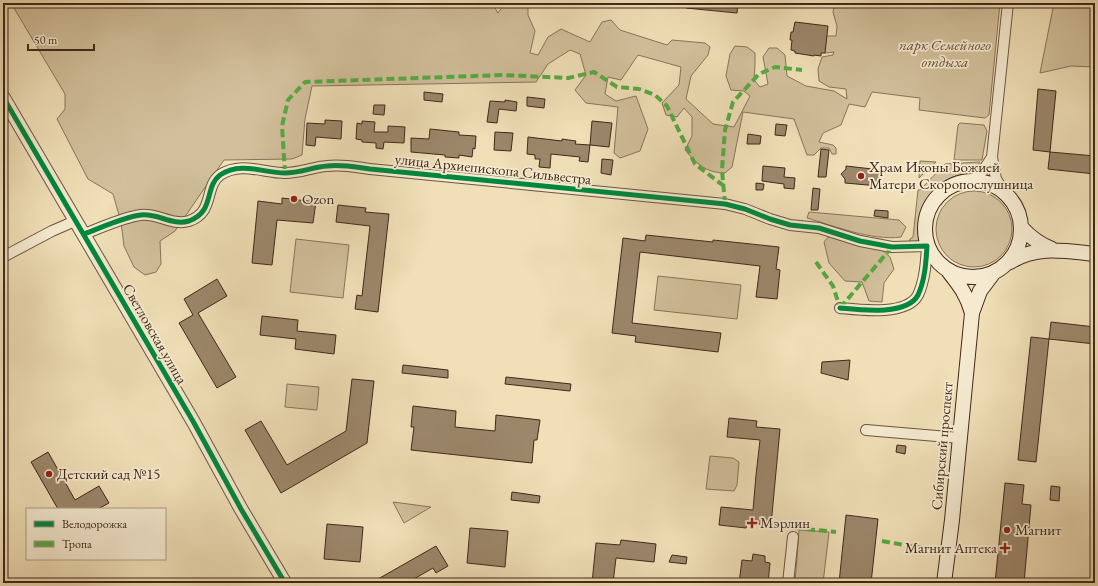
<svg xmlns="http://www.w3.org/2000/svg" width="1098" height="586" viewBox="0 0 1098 586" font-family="'EB Garamond',serif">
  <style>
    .green { fill: #d2c09c; stroke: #89745a }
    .building { fill: #9c876b; stroke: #402819 }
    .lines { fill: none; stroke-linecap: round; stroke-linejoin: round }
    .minor-casing { stroke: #6c5640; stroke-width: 12 }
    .tertiary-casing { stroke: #6c5640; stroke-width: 15 }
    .secondary-casing { stroke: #402819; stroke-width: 16 }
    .minor { stroke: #f5ead0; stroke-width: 10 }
    .tertiary { stroke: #f5ead0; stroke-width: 13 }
    .secondary { stroke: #f5ead0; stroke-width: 14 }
    .quiet { stroke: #56aa42; stroke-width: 4; stroke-dasharray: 8 4; stroke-linecap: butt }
    .cycleway-casing { stroke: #f5ead0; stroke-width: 8 }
    .cycleway { stroke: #00873e; stroke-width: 5 }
    .poi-dot { fill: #8f2418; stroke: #f5ead0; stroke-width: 1.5 }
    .labels { text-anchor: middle; stroke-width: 3.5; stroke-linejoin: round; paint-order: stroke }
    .park-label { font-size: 15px; font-style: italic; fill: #644e3a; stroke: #f5ead0 }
    .poi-label { font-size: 15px; fill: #402819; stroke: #f5ead0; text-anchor: start }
    .street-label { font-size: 15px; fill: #402819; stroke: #f5ead0 }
  </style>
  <rect width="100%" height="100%" fill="#f0dfb7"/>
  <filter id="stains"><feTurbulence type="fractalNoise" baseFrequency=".005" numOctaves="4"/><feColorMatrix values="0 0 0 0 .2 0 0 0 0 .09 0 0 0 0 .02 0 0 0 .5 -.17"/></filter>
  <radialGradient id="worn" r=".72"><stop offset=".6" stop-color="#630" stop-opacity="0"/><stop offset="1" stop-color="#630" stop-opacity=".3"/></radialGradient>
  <path class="green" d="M11,3H492L498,13L505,3H528V15L535,31L530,53L538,55L548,37L561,29L590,42L602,22L611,20L620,30L667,45L672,40L705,43L710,47L708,55L691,76L686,99L713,124L734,127L750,96L744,91L731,90L726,76L730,54L735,46L747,47L755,53V64L754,80L760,87L768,84L763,57L769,48H777L785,55L787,76L806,86L834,91L847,99L846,89L829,87L819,81L818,69L822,57L833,55L834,52L826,53L816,51L819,36H836L837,26L833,12L835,3H1000L989,115L985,118L919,110L920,98L872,92L865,107L849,104L841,125L823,133L819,142L833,145L836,148V154H832L829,148H821L814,155H807L794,119L743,112L732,167L725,173C706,173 697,164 685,150L692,136V117L684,108L677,117L666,115L662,103L679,85L681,67L638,55L621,80L608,77L605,94L616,101L636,96L648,129L640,151L620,158L614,153L618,107L586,103L575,90L586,75L580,54L570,50L548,64L536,82L312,86L305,119L302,155L292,159L224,160L175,231L160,241L161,264L156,272L145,275L134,267L124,246L121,222L113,194L88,179L57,119L65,109V94Z
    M1054,3H1095V67L1071,66L1040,73Z
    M960,123L984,125L987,131L982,160H954L958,125Z
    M920,161L936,162L919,178Z
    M980,162L974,171C964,174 953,176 945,181C925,194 917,220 921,242L909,245L910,239L913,237L918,190H920L945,164Z
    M936 229a38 38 0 1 1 76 0a38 38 0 1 1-76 0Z
    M809,212L899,220L906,227L901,237C872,241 834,226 807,218Z
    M830,235L879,247L890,257L894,269L884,283L882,302L869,301L862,282L845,281L829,263L824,242Z
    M296,239L349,245L343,298L290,292Z
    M658,276L741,285L737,319L654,310Z
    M287,384L319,387L317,410L285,407Z
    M710,456L733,458L739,462L737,485L734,491L706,489Z
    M393,502L431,507L404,523Z
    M799,530L829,532L823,583H795Z
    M670,580L686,581L689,583H651Z"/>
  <path class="building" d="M687,3H738L737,13L686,8Z
    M795,22L828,26L825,53H821V56L814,55V56L795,53V51L791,50L792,40H790L791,32H793Z
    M1038,89L1056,91L1050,152L1033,150Z
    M424,92L443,94L442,102L424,100Z
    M527,97L545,99L544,108L527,106Z
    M505,100L517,102L516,111L499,109L497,123L487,122L490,101L505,102Z
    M374,105H385L384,115L373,114Z
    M325,120L342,121L341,139L316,137L315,146L306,145L307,123L325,124Z
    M362,121L375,122L374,132H388V126L405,127L404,143L384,142L383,149L376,148V143L362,142V140L356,139L357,123L362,124Z
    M592,121L612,123L609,147L590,145Z
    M776,124L787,125L785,136L775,135Z
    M430,129L459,132V135L476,136L475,149L473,148L472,157L459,155V158L445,157V155L411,152V138L429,139Z
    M495,132L513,133L511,151L494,150Z
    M748,134L761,136L760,144H747Z
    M528,137L562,141V139L576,141L575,144L590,145L588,162L579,161L580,157L551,154L550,168L539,167L540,159H535V155L527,154Z
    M821,149L829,150L826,177H818Z
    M1050,152L1095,156V174L1048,169Z
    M602,159L613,160L611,175L601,173Z
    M763,166L785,168L784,177L795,178L794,189L784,188V184L762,181Z
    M846,166L881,170L879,186L845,183V179L841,174L846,169Z
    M756,183L764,184L763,190H756Z
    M813,188L820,189L818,210H811Z
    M282,198L316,202L313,223L277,220L272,265L252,263L258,201L282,204Z
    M338,205L366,208L365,212L389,214L378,312L355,309L357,295L362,296L370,226L336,222Z
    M875,210L888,211V218L874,216Z
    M646,235L713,242V240L779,247L776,269L780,270L777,299L756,297L760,266L640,252L632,323L721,333L718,352L635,342L636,336L612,333L623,238L645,241Z
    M217,279L227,296L198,313L236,377L217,388L179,323L193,315L184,299Z
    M262,316L298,320L297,331L336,335L334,354L295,349L296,339L260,335Z
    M1051,322L1095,327V344L1049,339Z
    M1031,337L1049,339L1036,462L1018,460Z
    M850,360L848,380L821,373L822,362Z
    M403,365L448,370V378L402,373Z
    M506,377L571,384L570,391L505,384Z
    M352,379L374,381L367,443L281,493L245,430L261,421L287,465L346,431Z
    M413,406L456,411L455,427L495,431L496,415L540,420L537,440H534L532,463L411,450L414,427H411Z
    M729,418L757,421L756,427L780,429L771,525L747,523L746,528L719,525L721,507L753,510L756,475L760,440L727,437Z
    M897,445L906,446L905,454L896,452Z
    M48,452L75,500L99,486L109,503L98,509H58L31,462Z
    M1005,483L1024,485L1022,504L1031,505L1024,583H995Z
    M1051,486L1060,487L1059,501L1050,500Z
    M512,492L540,496L539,503L511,500Z
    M846,515L878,519L871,583H839Z
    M327,524L363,527L360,562L324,559Z
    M470,528L508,531L505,567L467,563Z
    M621,540L656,544L654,562L616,558L613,583H592L596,543L620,545Z
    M436,546L448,566L436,573L433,568L407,583H371Z
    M753,554L765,556V562L770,563L768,583H739L742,560L752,561Z
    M672,555L687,557L686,564L669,562Z"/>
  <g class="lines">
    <g class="minor-casing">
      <path id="minor" d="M971,181L982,172L992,157
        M1003,190L996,179L992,157L1008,3
        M84,234C101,228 123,217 141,215C158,213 172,226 189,221C215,212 204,187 220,175C241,161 263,173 285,173C300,173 313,167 327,166C342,164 355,167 370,169L725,204L745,209L770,219L790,225L819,228L860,241L892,247L927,246C926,262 925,280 918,295C907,316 860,310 840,308
        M3,257L52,231L75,221
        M866,430L960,438
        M788,583L793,537"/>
    </g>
    <g class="tertiary-casing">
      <path id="tertiary" d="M3,97L194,423L241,509L285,583"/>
    </g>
    <g class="secondary-casing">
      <path id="secondary" d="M925 229a48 48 0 1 1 96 0a48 48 0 1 1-96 0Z
        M1022,228C1031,238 1039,244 1052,249
        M1010,262C1037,245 1065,251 1095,254
        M949,272C960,286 967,295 972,313
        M944,583L952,520L972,313L980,291L992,275"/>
    </g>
    <use href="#minor" class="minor"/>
    <use href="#tertiary" class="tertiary"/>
    <use href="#secondary" class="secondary"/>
    <path class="quiet" d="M285,173L282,126L288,100L305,82L503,75L568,78L594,72L617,87L639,89L655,95L667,106L695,164L724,186
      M725,204L722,170L725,130L733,102L759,74L775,67L802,70
      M816,262L833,286L840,308
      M840,308L892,247
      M795,528L836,532
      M882,541L938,551"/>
    <g class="cycleway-casing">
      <path id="cycleway" d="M3,97L194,423L241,509L285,583
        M84,234C101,228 123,217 141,215C158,213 172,226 189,221C215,212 204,187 220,175C241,161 263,173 285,173C300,173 313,167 327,166C342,164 355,167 370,169L725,204L745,209L770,219L790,225L819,228L860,241L892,247L927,246C926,262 925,280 918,295C907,316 860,310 840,308"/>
    </g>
    <use href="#cycleway" class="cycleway"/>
  </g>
  <g class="poi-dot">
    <circle cx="861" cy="176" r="4"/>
    <circle cx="294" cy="199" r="4"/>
    <circle cx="49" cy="474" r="4"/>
    <path d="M750 517h4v4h4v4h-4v4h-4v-4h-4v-4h4z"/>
    <circle cx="1007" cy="530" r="4"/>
    <path d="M1003 542h4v4h4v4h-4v4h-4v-4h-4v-4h4z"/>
  </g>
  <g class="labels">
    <g class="park-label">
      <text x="945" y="50">парк Семейного<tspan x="945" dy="17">отдыха</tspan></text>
    </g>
    <g class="poi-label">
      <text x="869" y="172">Храм Иконы Божией<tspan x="869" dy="17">Матери Скоропослушница</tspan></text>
      <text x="302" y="204">Ozon</text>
      <text x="57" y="479">Детский сад №15</text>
      <text x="760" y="528">Мэрлин</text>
      <text x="1015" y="535">Магнит</text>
      <text x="997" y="553" text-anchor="end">Магнит Аптека</text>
    </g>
    <g class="street-label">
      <text transform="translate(493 169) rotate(6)" y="5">улица Архиепископа Сильвестра</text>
      <text transform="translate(155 334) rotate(60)" y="5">Светловская улица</text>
      <text transform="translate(942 446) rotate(-85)" y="5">Сибирский проспект</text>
    </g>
  </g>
  <rect width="1098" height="586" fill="none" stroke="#f0dfb7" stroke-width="16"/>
  <rect x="4" y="4" width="1090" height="578" fill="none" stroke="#402819" stroke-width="2"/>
  <rect x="8" y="8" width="1082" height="570" fill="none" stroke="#402819"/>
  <rect x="26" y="508" width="140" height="52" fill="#f5ead0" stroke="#ad9c87"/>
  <rect x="34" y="521" width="20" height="6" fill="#00873e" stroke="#ad9c87"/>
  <text x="62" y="528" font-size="12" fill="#402819">Велодорожка</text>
  <rect x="34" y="541" width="20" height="6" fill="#56aa42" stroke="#ad9c87"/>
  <text x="62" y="548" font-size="12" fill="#402819">Тропа</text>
  <path d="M28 44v6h66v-6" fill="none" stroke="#402819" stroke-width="2"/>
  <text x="34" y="44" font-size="12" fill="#402819" stroke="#f5ead0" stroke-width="3" paint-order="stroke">50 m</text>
  <rect width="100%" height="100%" filter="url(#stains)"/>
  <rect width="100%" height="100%" fill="url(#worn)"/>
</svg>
